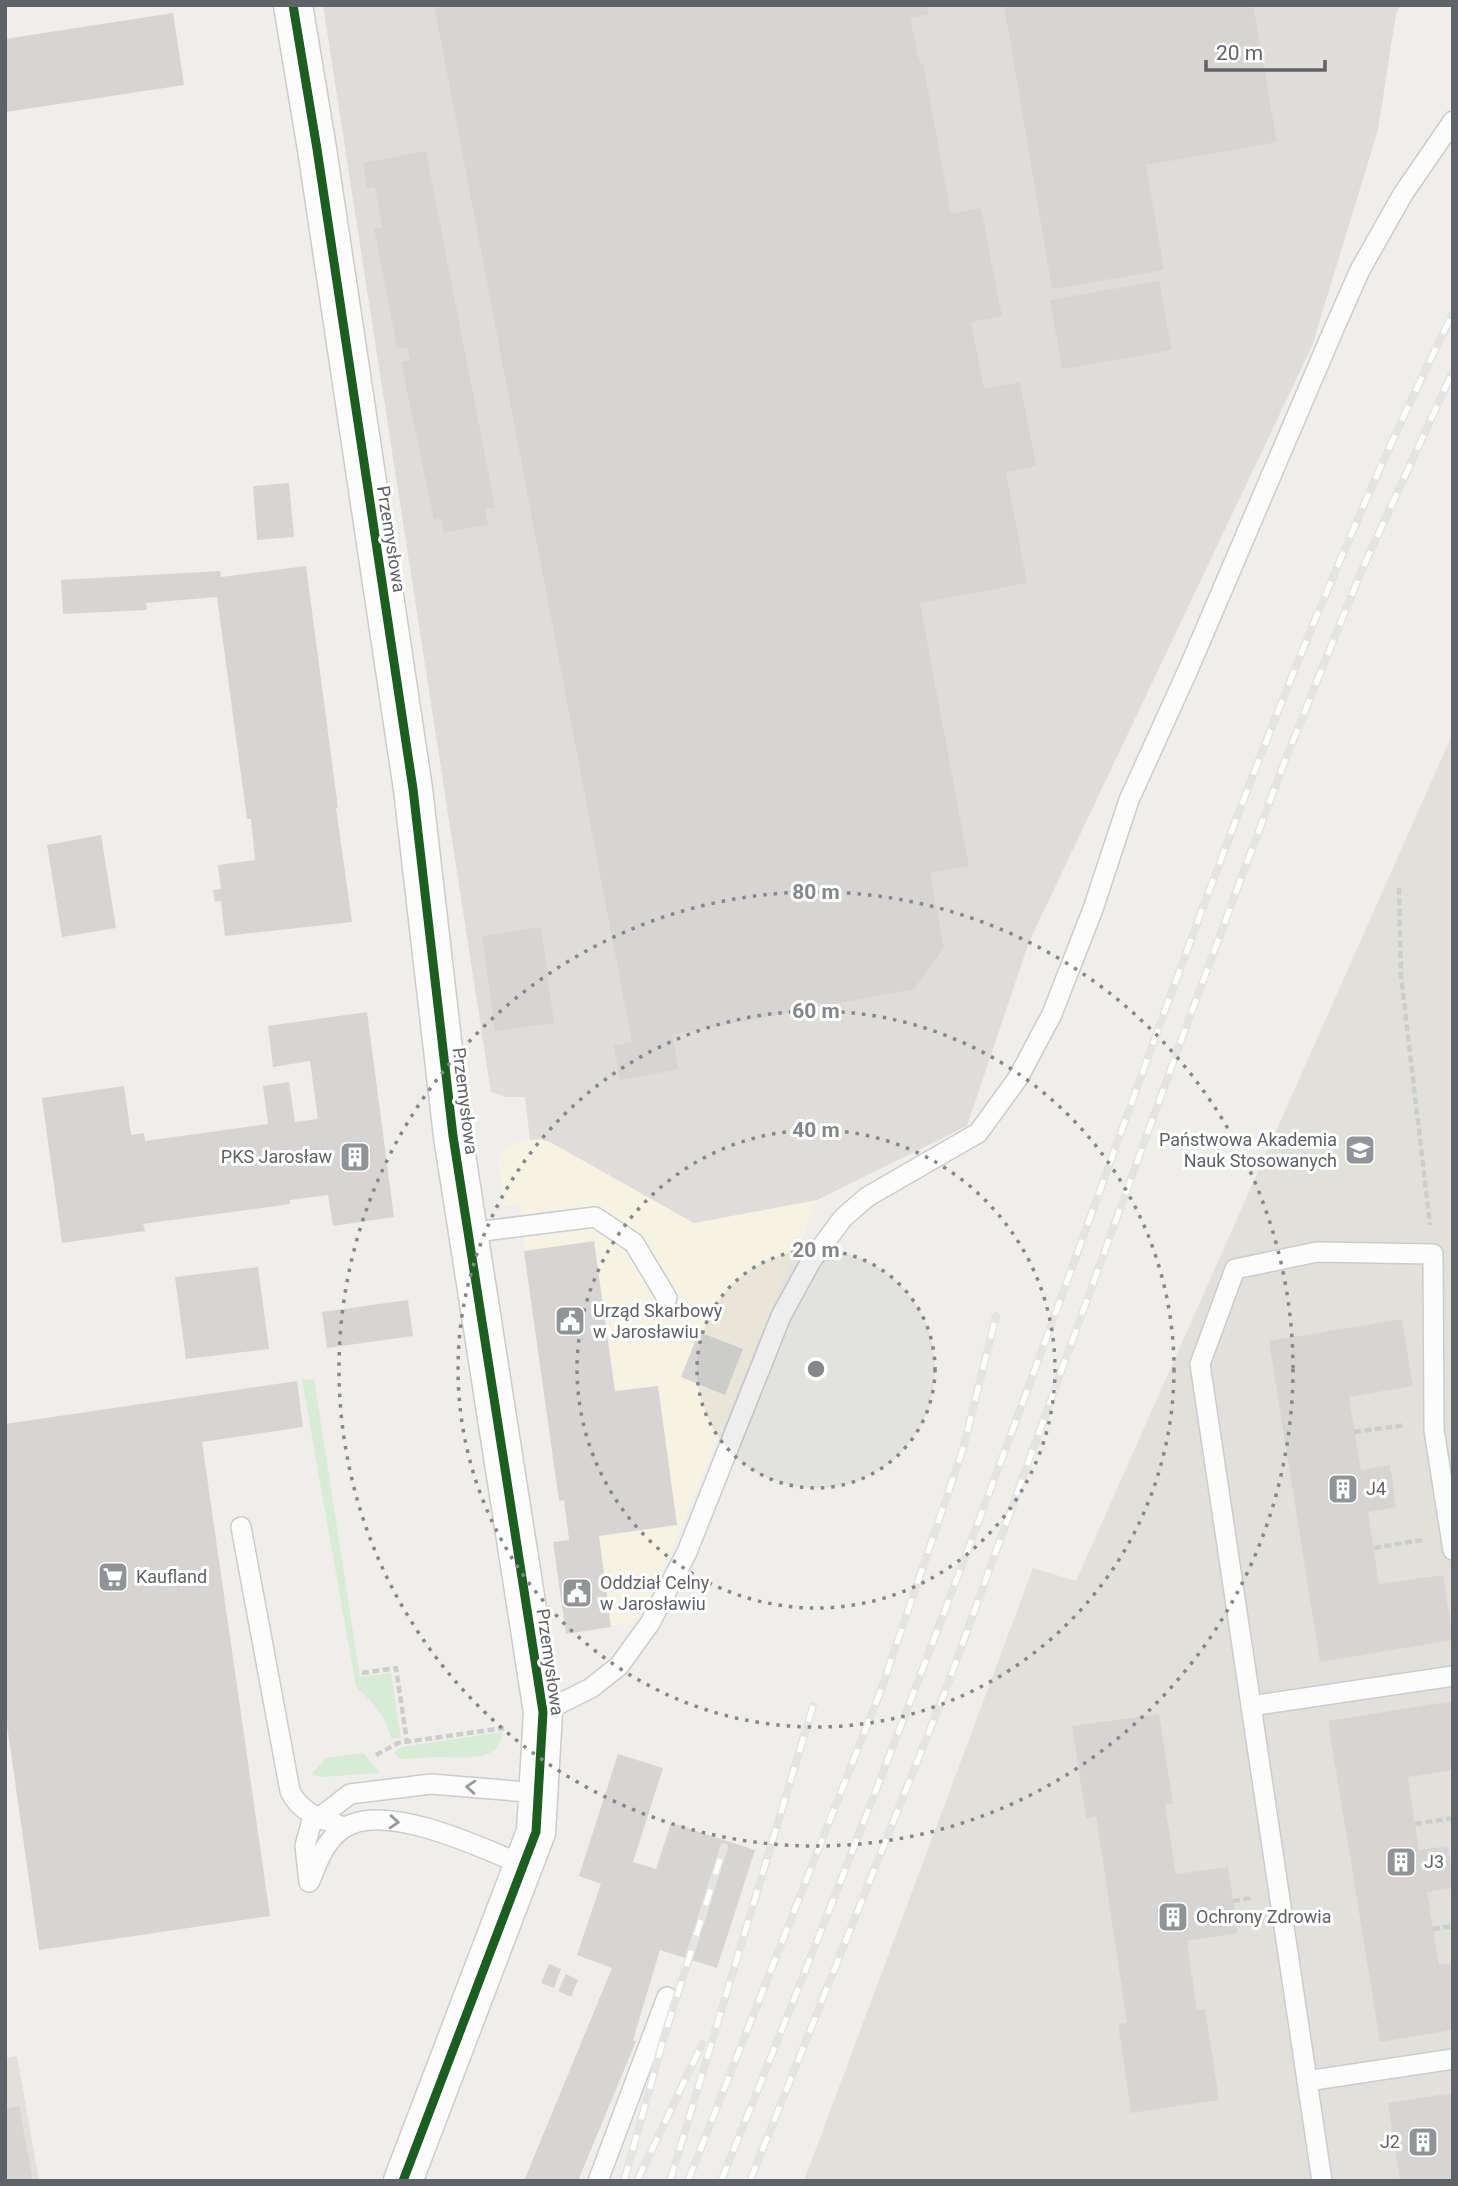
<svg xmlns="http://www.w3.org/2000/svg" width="1458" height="2186" font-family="Roboto,sans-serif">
	<rect width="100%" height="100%" fill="#efeeea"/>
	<!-- commercial -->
	<polygon fill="#f7f3e4" points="539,1139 550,1142 694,1223 817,1200 642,1621 566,1634 553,1542 569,1539 564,1501 559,1501 519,1205 504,1206 498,1156 506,1147 517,1142"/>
	<!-- industrial -->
	<polygon fill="#dfddda" points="323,5 1400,5 1396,14 1378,130 1312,346 1029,942 967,1126 817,1200 694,1223 550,1142 539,1139 530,1140 525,1097 506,1097 491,1092"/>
	<!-- education -->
	<g fill="#e2e0da">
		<polygon points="1453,733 1453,2181 804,2181 1033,1568 1076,1581"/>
		<polygon points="17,2056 39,2181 5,2181 5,2058"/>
	</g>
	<!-- green -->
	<g fill="#d8ebd6">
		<path d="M314,1379L360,1677L391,1673L401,1738H391C386,1716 373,1702 356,1687L302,1380Z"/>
		<path d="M502,1732C501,1764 460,1757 439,1757C426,1757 413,1759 400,1759L394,1753L401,1747Z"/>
		<polygon points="363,1753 380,1773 320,1777 312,1774 326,1758"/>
	</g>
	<!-- building -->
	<g fill="#d6d5d3">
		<polygon points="434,5 927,5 929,14 910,18 920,64 923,63 951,214 981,208 1002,316 971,322 984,389 1020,382 1036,466 1006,472 1027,583 920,603 969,866 930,873 944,948 914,989 672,1035 679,1069 620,1080 614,1046 632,1042"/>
		<polygon points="1004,5 1253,5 1277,142 1146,165 1164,270 1052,289"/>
		<polygon points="173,13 184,85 6,112 5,39"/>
		<polygon points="426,151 495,507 485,509 488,524 444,533 441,518 434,520 401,362 410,360 407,347 397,348 374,228 382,228 375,187 367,188 363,163"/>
		<polygon points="1159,281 1172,350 1062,369 1050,300"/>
		<polygon points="289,483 294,537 257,540 253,486"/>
		<polygon points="306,566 338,808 336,808 352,922 225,936 221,901 215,902 213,890 221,889 218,865 255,860 251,819 247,819 217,597 146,603 147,610 63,614 61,580 220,571 221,577"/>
		<polygon points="101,835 116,928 62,937 47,845"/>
		<polygon points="541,927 554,1023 495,1031 482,936"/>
		<polygon points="367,1012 394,1217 333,1226 328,1195 290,1200 290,1204 143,1224 145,1231 62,1243 42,1098 124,1086 131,1135 144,1133 145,1141 268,1124 263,1086 289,1082 295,1122 318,1119 310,1061 273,1067 268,1026"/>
		<polygon points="594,1241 615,1391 658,1386 677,1525 599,1536 611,1627 566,1634 553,1542 569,1540 564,1500 559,1501 524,1251"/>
		<polygon points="258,1267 269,1349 186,1359 175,1277"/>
		<polygon points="408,1300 413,1336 327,1348 322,1312"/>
		<polygon points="1402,1319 1413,1386 1349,1397 1361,1470 1390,1465 1396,1507 1368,1512 1379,1584 1443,1575 1453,1640 1320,1662 1269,1341"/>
		<polygon points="699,1332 743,1349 725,1395 681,1377"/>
		<polygon points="297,1381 303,1427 202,1442 270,1916 39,1950 5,1711 5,1424"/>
		<polygon points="1453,1701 1453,1770 1408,1777 1419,1850 1448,1846 1453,1888 1427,1892 1439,1965 1453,1963 1453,2030 1380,2042 1328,1721"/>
		<polygon points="1159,1714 1173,1804 1165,1805 1176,1874 1228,1867 1238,1933 1187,1941 1197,2011 1205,2009 1219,2100 1131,2113 1118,2024 1127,2023 1096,1816 1086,1818 1072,1726"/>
		<polygon points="618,1754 663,1768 633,1862 656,1869 671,1823 755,1850 717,1968 660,1950 633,2040 636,2041 578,2181 524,2181 612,1968 577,1955 601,1884 579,1876"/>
		<polygon points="549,1964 561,1969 554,1988 541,1983"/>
		<polygon points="566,1974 578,1980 571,1997 558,1991"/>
		<polygon points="1453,2093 1453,2181 1400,2181 1388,2103"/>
		<polygon points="19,2106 33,2181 5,2181 5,2109"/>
	</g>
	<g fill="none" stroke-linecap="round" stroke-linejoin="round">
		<!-- lane casing -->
		<g stroke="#cbcccc" stroke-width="22">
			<g id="lane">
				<polyline points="468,1233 595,1217 634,1243 667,1298"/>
				<path d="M241,1527L290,1791C300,1813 322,1819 344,1827"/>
				<polyline points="1251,1706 1453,1676"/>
				<polyline points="543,1712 591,1688 619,1666 650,1623 687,1552 781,1316 811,1261 843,1218 867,1197 978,1133 1018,1078 1052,1014 1093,909 1129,800 1188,670 1333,331 1360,270 1403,194 1453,121"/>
				<path d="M310,1881C317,1862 326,1839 344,1828C384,1801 483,1848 523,1865"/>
				<polyline points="309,1882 305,1846 311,1824 350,1794 431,1784 539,1793"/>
				<polyline points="1307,2081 1453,2059"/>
				<polyline points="598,2181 667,1997"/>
				<polyline points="1322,2181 1200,1364 1235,1269 1317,1252 1433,1254 1434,1430 1453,1550"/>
			</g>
		</g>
		<!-- street casing -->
		<g stroke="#cbcccc" stroke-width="41">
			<polyline id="street" points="293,5 317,149 413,789 453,1136 543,1712 536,1832 403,2181"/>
		</g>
		<!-- path -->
		<g stroke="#cacfcc" stroke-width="4.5" stroke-dasharray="7 3.5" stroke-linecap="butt">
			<polyline points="1399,888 1401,975 1430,1225"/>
			<polyline points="1354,1432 1406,1425"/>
			<polyline points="1374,1548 1422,1540"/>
			<polyline points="362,1673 396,1668 407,1742"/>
			<polyline points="376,1755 398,1743 504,1728"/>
			<polyline points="1415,1824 1453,1818"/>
			<polyline points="1233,1901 1251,1898"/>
			<polyline points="1433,1929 1453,1926"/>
		</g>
		<!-- lane -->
		<use href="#lane" stroke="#fdfcfc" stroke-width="19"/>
		<!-- street -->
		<use href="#street" stroke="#fdfcfc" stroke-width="38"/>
		<!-- rail casing -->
		<g stroke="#e4e4e4" stroke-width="8">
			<g id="rail">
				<polyline points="624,2181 664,2037 724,1847"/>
				<polyline points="637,2181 702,2044"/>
				<polyline points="670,2181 813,1706"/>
				<polyline points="688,2181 881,1690 963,1449 996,1316"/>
				<path d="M721,2181C841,1885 956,1587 1065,1287C1184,959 1298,627 1453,313"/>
				<polyline points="750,2181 945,1692 1186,1027 1284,763 1361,572 1453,371"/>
			</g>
		</g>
		<!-- rail -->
		<use href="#rail" stroke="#fff" stroke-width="5" stroke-dasharray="16" stroke-linecap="butt"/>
		<!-- cycleway casing -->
		<g stroke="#fff" stroke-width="13">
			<polyline id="cycleway" points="293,5 317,149 413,789 453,1136 543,1712 536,1832 403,2181"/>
		</g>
		<!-- cycleway -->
		<use href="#cycleway" stroke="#1b5e20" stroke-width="9"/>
	</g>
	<!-- one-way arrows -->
	<defs><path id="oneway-chevron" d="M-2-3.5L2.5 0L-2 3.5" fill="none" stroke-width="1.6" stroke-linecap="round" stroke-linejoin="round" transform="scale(1.75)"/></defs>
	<g stroke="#96999c">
		<use href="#oneway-chevron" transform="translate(471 1787) rotate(-176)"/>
		<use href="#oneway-chevron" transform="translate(394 1822) rotate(4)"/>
	</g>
	<!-- distance rings -->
	<circle cx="816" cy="1369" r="119" fill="#84888a" fill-opacity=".12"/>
	<g fill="none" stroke="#84888a" stroke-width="3.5" stroke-dasharray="3.5 7">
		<circle cx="816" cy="1369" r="119"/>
		<circle cx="816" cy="1369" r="239"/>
		<circle cx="816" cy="1369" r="358"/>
		<circle cx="816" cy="1369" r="477"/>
	</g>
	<!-- icons -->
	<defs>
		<g id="university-square" transform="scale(1.575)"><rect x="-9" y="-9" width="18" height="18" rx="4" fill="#919496" stroke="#fff"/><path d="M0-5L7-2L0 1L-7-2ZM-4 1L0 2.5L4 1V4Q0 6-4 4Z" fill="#fff"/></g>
		<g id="building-square" transform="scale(1.575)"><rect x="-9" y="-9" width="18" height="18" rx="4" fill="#919496" stroke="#fff"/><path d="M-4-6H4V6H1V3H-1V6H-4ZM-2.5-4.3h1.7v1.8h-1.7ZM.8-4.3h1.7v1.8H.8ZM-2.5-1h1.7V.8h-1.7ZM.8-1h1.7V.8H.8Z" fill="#fff"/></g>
		<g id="civic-square" transform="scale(1.575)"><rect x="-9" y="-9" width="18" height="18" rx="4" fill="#919496" stroke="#fff"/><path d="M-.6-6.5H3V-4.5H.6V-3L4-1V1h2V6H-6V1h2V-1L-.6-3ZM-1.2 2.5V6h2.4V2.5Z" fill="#fff"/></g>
		<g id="supermarket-square" transform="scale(1.575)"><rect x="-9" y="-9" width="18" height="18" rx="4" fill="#919496" stroke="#fff"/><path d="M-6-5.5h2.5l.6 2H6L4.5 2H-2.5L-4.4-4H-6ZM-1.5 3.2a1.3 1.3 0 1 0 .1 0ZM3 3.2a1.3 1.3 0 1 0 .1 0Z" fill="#fff"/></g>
	</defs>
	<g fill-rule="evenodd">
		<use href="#university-square" x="1360" y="1150"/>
		<use href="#building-square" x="355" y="1157"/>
		<use href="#civic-square" x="570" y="1321"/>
		<use href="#building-square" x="1343" y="1489"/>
		<use href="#supermarket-square" x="113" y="1577"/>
		<use href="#civic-square" x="577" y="1593"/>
		<use href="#building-square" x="1401" y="1862"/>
		<use href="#building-square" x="1173" y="1917"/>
		<use href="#building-square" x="1423" y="2142"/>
	</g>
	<g text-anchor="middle" stroke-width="6" stroke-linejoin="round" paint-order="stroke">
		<!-- street labels -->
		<g font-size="18" fill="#5f6368" stroke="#fff">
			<text transform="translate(391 539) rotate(81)" y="6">Przemysłowa</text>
			<text transform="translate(465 1101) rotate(83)" y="6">Przemysłowa</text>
			<text transform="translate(550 1662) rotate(82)" y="6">Przemysłowa</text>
		</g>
		<!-- poi labels -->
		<g font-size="18" fill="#5f6368" stroke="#fff" text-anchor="start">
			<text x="1337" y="1146" text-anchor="end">Państwowa Akademia<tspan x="1337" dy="21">Nauk Stosowanych</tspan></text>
			<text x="332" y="1163" text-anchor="end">PKS Jarosław</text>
			<text x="593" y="1317">Urząd Skarbowy<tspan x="593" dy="21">w Jarosławiu</tspan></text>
			<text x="1366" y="1495">J4</text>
			<text x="136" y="1583">Kaufland</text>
			<text x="600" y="1589">Oddział Celny<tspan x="600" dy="21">w Jarosławiu</tspan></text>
			<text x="1424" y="1868">J3</text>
			<text x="1196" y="1923">Ochrony Zdrowia</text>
			<text x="1400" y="2148" text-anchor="end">J2</text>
		</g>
	</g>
	<circle cx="816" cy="1369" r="10" fill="#84888a" stroke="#fff" stroke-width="3.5"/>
	<g font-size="21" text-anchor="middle" font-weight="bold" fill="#84888a" stroke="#fff" stroke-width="6" stroke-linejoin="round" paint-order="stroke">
		<text x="816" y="899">80 m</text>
		<text x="816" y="1018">60 m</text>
		<text x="816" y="1137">40 m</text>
		<text x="816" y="1257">20 m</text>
	</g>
	<!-- border -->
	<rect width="1458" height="2186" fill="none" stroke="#5f6368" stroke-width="14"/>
	<!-- scale -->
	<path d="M1206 60v10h119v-10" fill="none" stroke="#5f6368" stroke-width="3.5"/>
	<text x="1216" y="60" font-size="21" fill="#5f6368" stroke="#ffffff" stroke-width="5" paint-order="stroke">20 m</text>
</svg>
